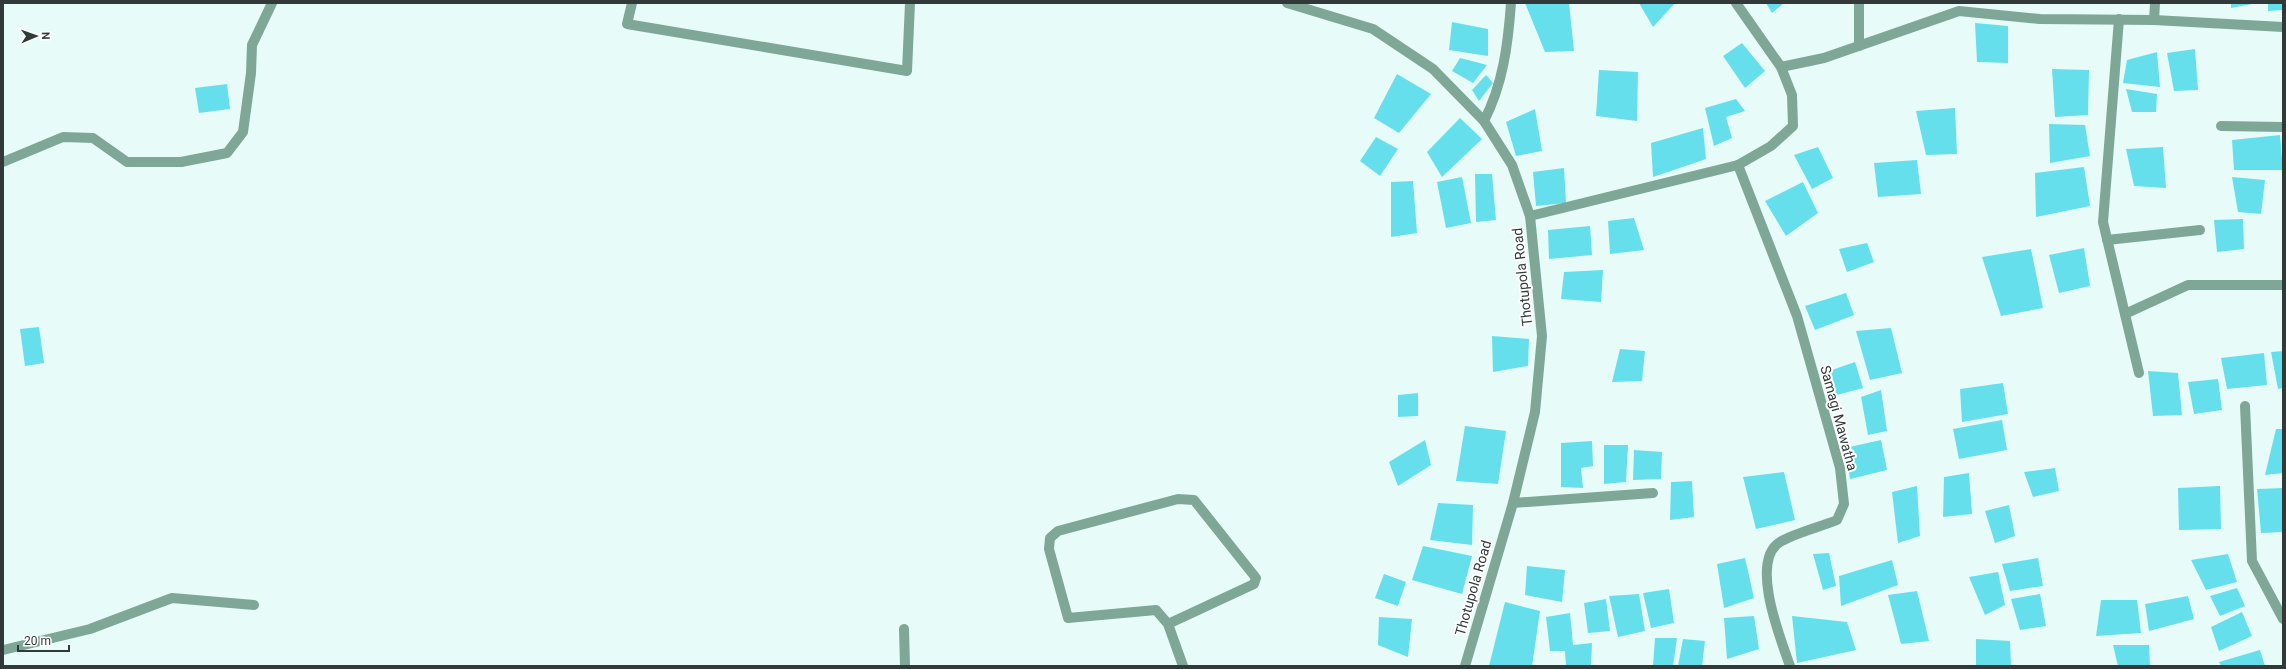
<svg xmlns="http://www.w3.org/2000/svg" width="2286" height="669" font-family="Roboto,sans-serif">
	<rect width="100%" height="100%" fill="#e7fcf9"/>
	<!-- building -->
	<g fill="#66dfed">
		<polygon points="1525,3 1569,3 1574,51 1545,52"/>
		<polygon points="1639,3 1675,3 1653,27"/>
		<polygon points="1766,3 1784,3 1772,13"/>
		<polygon points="2231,3 2252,3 2252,4 2231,8"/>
		<polygon points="2268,3 2283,3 2283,10 2268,11"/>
		<polygon points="1452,22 1488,29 1488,56 1449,50"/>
		<polygon points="1975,23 2008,26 2008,63 1977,62"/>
		<polygon points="1742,43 1765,71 1745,88 1723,56"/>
		<polygon points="2195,49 2198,90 2174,91 2167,53"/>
		<polygon points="2157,52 2160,87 2123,83 2127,60"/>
		<polygon points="1460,58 1487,65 1473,83 1452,71"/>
		<polygon points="2052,69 2089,70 2088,115 2055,117"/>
		<polygon points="1599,70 1638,72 1637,121 1596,116"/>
		<polygon points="1397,74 1431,94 1399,133 1374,118"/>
		<polygon points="1486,75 1493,83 1479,101 1472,90"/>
		<polygon points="227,84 230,109 199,113 195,88"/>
		<polygon points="2126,89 2157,94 2156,112 2132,112"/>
		<polygon points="1736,99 1745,111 1726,117 1732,138 1714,146 1705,108"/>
		<polygon points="1955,108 1957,154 1926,155 1916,111"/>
		<polygon points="1535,109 1542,151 1516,156 1506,122"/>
		<polygon points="1460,118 1482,139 1442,177 1427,152"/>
		<polygon points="2049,124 2085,125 2090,156 2050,163"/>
		<polygon points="1703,128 1706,159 1653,177 1651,143"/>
		<polygon points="2280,135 2283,170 2234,170 2232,140"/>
		<polygon points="1376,137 1398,149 1380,176 1360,161"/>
		<polygon points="1818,147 1833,178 1812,189 1794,155"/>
		<polygon points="2163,147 2166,188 2134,186 2126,149"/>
		<polygon points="1917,160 1921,194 1878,197 1874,163"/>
		<polygon points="2084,167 2090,206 2036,217 2035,173"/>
		<polygon points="1564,168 1566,203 1536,206 1533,172"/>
		<polygon points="1475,174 1492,174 1496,220 1476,222"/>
		<polygon points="1462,177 1471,223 1446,228 1437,182"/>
		<polygon points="2232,177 2265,180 2261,214 2238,212"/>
		<polygon points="1413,181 1417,233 1391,237 1391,182"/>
		<polygon points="1803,182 1818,213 1786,236 1765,201"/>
		<polygon points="1634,218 1644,250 1610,254 1608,221"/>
		<polygon points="2243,219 2244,249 2217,252 2214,220"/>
		<polygon points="1590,226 1592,255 1549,259 1548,230"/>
		<polygon points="1867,243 1874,262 1847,272 1839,249"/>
		<polygon points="2084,248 2090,286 2059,293 2049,255"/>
		<polygon points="2031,249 2043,308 2001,316 1982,257"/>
		<polygon points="1603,270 1601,302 1561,299 1564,272"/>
		<polygon points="1846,293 1854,315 1815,330 1805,306"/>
		<polygon points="39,327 44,363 25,366 20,329"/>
		<polygon points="1891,328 1902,373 1870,380 1856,331"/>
		<polygon points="1492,336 1529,339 1528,366 1493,372"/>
		<polygon points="1620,349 1645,351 1642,381 1612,382"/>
		<polygon points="2283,351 2283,388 2278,389 2271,352"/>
		<polygon points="2264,353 2267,385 2227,389 2221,358"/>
		<polygon points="1855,362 1863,388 1833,396 1826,372"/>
		<polygon points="2148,371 2178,373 2182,415 2153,416"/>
		<polygon points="2218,379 2222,410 2194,414 2188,382"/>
		<polygon points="2003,383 2008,414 1962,422 1960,389"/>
		<polygon points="1881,390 1887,431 1868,435 1861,397"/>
		<polygon points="1418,393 1418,416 1398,417 1398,395"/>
		<polygon points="2002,420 2007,450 1959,459 1953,429"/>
		<polygon points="1465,426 1506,431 1498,484 1456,481"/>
		<polygon points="2276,429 2283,429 2283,473 2265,475"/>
		<polygon points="1425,440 1431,465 1398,486 1389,462"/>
		<polygon points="1881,440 1887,470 1850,479 1845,448"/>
		<polygon points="1592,441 1593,466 1581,468 1583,488 1561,487 1561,443"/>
		<polygon points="1604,445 1628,445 1626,482 1604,484"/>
		<polygon points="1634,450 1662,452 1661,479 1633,480"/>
		<polygon points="2055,468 2059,491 2033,497 2024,472"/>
		<polygon points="1784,472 1795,520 1756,529 1743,477"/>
		<polygon points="1969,473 1972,514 1943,517 1944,477"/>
		<polygon points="1692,481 1694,517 1670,520 1671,482"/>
		<polygon points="1917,486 1920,536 1898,543 1892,492"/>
		<polygon points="2220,486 2221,529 2179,530 2178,488"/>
		<polygon points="2283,488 2283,532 2261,533 2257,489"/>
		<polygon points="1438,503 1473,505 1472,545 1430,540"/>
		<polygon points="2009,505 2015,536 1995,543 1985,511"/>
		<polygon points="1423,546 1472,556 1462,594 1412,580"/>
		<polygon points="1829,553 1836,586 1823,590 1813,554"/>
		<polygon points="2228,554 2237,582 2206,590 2191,560"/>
		<polygon points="1745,558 1754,598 1724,608 1717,564"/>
		<polygon points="2038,558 2043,586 2010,591 2002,564"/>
		<polygon points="1892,560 1898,585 1841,606 1839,576"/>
		<polygon points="1527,566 1565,570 1562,602 1525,595"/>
		<polygon points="1998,572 2005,605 1985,615 1969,577"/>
		<polygon points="1384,574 1406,582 1398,606 1375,598"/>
		<polygon points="2237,588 2245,606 2220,616 2210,596"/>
		<polygon points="1669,589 1674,623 1651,628 1643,593"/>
		<polygon points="1917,591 1929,641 1901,644 1888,595"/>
		<polygon points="1639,594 1645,631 1618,637 1609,596"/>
		<polygon points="2040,594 2046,626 2020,630 2011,599"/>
		<polygon points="2188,596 2194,619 2149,631 2145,604"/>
		<polygon points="1606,599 1610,631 1588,633 1584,603"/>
		<polygon points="2101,600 2137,600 2141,633 2096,636"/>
		<polygon points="1505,602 1540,611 1532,666 1489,666"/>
		<polygon points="2242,612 2252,636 2219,651 2211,627"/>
		<polygon points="1570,613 1573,645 1592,643 1591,666 1566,666 1565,651 1550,651 1546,617"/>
		<polygon points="1754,616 1759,649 1727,659 1724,618"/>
		<polygon points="1792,616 1847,622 1856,650 1797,663"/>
		<polygon points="1379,617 1412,619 1408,657 1378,645"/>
		<polygon points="1655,638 1677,638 1673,666 1653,666"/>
		<polygon points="1683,639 1705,641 1702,666 1678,666"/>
		<polygon points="1976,639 2010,641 2011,666 1976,666"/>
		<polygon points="2113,645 2149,645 2150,666 2118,666"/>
		<polygon points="2260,650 2265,666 2221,666 2219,662"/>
	</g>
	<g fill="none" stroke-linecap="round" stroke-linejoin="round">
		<!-- minor -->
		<g stroke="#7fa797" stroke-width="10">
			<polyline points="632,3 627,24 907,71 910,3"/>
			<polyline points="1287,3 1373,29 1433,69 1484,121 1512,165 1530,216 1542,336 1535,412 1513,503 1465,666"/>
			<polyline points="2119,19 2103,222 2139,373"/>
			<polyline points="2154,20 2155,3"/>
			<polyline points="1859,46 1859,3"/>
			<polyline points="1781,67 1824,58 1959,11 2040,19 2154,20 2283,27"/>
			<path d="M1484,121C1503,84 1508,45 1511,3"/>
			<polyline points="2221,126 2283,127"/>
			<polyline points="3,162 63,137 93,138 127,162 181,162 227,153 243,132 251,73 252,45 272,3"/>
			<path d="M1738,165L1797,316L1840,468L1844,504L1837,520C1820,527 1795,533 1780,542C1749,561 1781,640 1790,666"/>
			<polyline points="1530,216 1738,165 1771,146 1793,126 1792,95 1781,67 1736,3"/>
			<polyline points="2107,240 2200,230"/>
			<polyline points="2125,314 2188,285 2283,285"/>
			<polyline points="2245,406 2252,561 2283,619"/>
			<polyline points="1513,503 1653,493"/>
			<polyline points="1168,624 1254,584 1256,578 1194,500 1178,499 1058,531 1050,538 1049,549 1068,618 1156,610 1168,624 1183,666"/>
			<polyline points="904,629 905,666"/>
			<polyline points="3,650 90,629 172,598 254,605"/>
		</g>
	</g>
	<g text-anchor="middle" stroke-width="4" stroke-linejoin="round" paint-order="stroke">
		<!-- street labels -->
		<g font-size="14" fill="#323a39" stroke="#fff">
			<text transform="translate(1522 277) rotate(-96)" y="5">Thotupola Road</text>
			<text transform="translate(1839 418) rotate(75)" y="5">Samagi Mawatha</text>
			<text transform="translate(1473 588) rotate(-74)" y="5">Thotupola Road</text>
		</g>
	</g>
	<!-- border -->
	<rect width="2286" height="669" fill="none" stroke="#323a39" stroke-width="8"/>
	<!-- north arrow -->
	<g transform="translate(36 36) rotate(88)" stroke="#ffffff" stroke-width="3" paint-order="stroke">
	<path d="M0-3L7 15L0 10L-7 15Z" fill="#323a39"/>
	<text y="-6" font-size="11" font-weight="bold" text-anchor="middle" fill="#323a39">N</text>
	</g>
	<!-- scale -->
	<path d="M18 645v6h51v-6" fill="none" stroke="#323a39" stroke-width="2"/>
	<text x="24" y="645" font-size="12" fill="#323a39" stroke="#ffffff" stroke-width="3" paint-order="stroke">20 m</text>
</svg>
